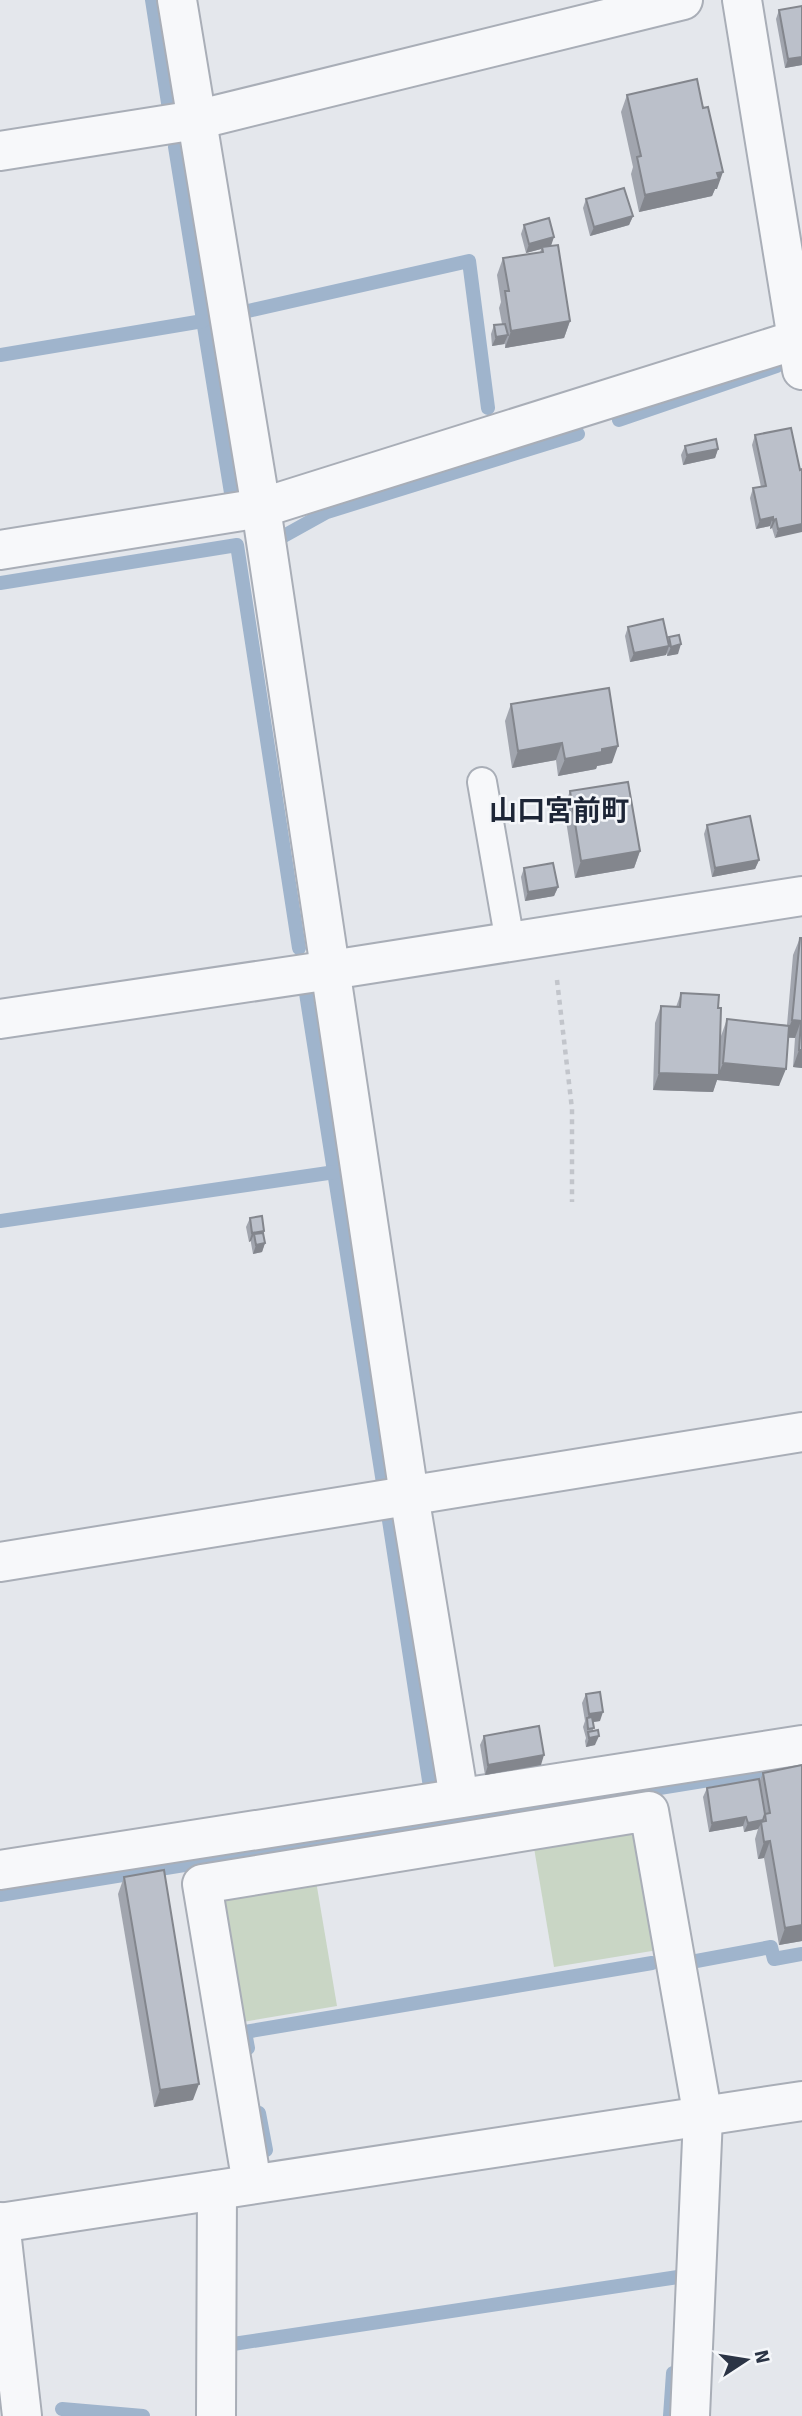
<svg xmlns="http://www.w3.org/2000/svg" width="802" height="2416" font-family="Signika,'Noto Sans JP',sans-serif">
	<rect width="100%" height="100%" fill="#e4e7ec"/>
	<!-- green -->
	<g fill="#c9d6c5">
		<polygon points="625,1827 640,1846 658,1950 554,1967 533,1842"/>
		<polygon points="315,1875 337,2006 237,2023 217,1902 225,1890"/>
	</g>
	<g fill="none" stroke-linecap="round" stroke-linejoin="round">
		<!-- stream -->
		<g stroke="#9fb4cc" stroke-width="14">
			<polyline points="152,0 168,103"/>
			<polyline points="175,147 231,493"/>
			<polyline points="248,311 469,261 488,408"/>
			<polyline points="0,355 203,321"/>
			<polyline points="619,420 777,366"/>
			<polyline points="282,537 327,512 578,434"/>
			<polyline points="0,583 237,545 299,948"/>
			<polyline points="305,987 383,1483"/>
			<polyline points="0,1221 335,1172"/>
			<polyline points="388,1514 430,1787"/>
			<polyline points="0,1895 802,1765"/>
			<polyline points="691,1962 771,1947 774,1959 802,1954"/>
			<polyline points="248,2048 245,2032 652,1963"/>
			<polyline points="259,2113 266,2150"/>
			<polyline points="233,2344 678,2277"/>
			<polyline points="62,2409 143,2416"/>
			<polyline points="670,2416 673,2373"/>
		</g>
		<!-- lane casing -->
		<g stroke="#a9aeb7" stroke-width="32">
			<polyline id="lane" points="482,782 510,942"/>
		</g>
		<!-- street casing -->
		<g stroke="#a9aeb7" stroke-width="42">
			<g id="street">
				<polyline points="177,0 261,508 409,1495 459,1798"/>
				<polyline points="742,0 802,370"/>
				<polyline points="0,151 196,120 683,0"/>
				<polyline points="0,550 261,508 802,338"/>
				<polyline points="0,1019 331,970 802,896"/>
				<polyline points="0,1562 802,1432"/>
				<polyline points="0,1870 802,1745"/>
				<polyline points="252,2184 202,1884 649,1811 703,2117 690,2416"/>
				<polyline points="0,2222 22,2416"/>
				<polyline points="0,2223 802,2101"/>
				<polyline points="216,2416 217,2190"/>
			</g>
		</g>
		<!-- path -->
		<polyline stroke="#c2c5cb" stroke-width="4.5" stroke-dasharray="5 5" stroke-linecap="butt" points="557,980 572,1109 572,1202"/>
		<!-- lane -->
		<use href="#lane" stroke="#f7f8fa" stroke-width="28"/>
		<!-- street -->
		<use href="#street" stroke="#f7f8fa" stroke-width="38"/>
	</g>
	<!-- wall -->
	<g fill="#a1a5ae">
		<polygon points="801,0 802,65 785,68 776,19 779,10 801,6"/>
		<polygon points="627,95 717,189 715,189 712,196 639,212 631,174 633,167 621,112"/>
		<polygon points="586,199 633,216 629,225 590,236 583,208"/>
		<polygon points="524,225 551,245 570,321 564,338 505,348 505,344 492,346 491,334 494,325 502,324 499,308 501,302 497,275 503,258 540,253 541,249 526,253 521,234"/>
		<polygon points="755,435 800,470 775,538 772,528 770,529 770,526 756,529 750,498 753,488 761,487 752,445"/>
		<polygon points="685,446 718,449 715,458 683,465 681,455"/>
		<polygon points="628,627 668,640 669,637 678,654 667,656 667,652 666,655 630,662 625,636"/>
		<polygon points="511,704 612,763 597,766 596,769 558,776 556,760 512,768 505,721"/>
		<polygon points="570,791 640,851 634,868 575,878 564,808"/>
		<polygon points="707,825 759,860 755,869 712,877 704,834"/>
		<polygon points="524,868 558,887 554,896 525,901 521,877"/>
		<polygon points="800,938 802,938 802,1068 793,1067 795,1038 788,1038 779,1086 717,1080 713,1092 653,1090 655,1023 661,1006 676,1007 681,993 718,1008 719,1052 721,1036 727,1019 787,1025 793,955"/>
		<polygon points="250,1218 264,1231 263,1233 265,1243 262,1252 253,1254 251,1243 251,1241 249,1242 246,1227"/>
		<polygon points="586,1694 600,1721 593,1722 593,1731 595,1745 586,1747 585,1741 586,1738 583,1727 585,1721 582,1703"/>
		<polygon points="484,1736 541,1765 485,1775 480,1745"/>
		<polygon points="802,1765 802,1941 779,1945 764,1858 758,1859 755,1839 758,1829 744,1832 743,1826 709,1832 703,1797 707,1788 759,1782 763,1773"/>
		<polygon points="124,1877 193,2100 154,2107 118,1894"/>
	</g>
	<!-- shaded-wall -->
	<g fill="#83868d">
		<polygon points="802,57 802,65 785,68 788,59"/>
		<polygon points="723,172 717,189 715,189 712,196 639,212 645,195"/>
		<polygon points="633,216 629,225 590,236 594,227"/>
		<polygon points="554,237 551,246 542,247 541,249 526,253 529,244"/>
		<polygon points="570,321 564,338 505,348 511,331"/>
		<polygon points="508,335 504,344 492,346 496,337"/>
		<polygon points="718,449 715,458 683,465 687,455"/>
		<polygon points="773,517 770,526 756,529 760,520"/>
		<polygon points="776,519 772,528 770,529 773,520"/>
		<polygon points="802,524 802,532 775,538 778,529"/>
		<polygon points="681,644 678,654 667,656 671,647"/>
		<polygon points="669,646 666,655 630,662 634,653"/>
		<polygon points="562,743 556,760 512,768 518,751"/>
		<polygon points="618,746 612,763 597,766 596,769 558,776 565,759 602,749"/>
		<polygon points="640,851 634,868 575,878 581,861"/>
		<polygon points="759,860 755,869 712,877 715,868"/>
		<polygon points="558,887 554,896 525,901 528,892"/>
		<polygon points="792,1020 801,1021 795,1038 785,1037"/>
		<polygon points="799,1050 802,1050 802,1068 793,1067"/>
		<polygon points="723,1063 786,1069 779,1086 717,1080 713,1092 653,1090 659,1073 718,1075"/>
		<polygon points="264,1231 261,1240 254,1234 251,1241 249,1242 252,1233"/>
		<polygon points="265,1243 262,1252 253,1254 256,1245"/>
		<polygon points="603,1712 600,1721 587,1723 587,1720 589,1714"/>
		<polygon points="599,1736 595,1745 586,1747 589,1738"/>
		<polygon points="544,1755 541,1765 485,1775 488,1765"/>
		<polygon points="746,1817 743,1826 709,1832 712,1823"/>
		<polygon points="763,1820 758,1829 744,1832 748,1823"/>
		<polygon points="770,1841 764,1858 758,1859 764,1842"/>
		<polygon points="802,1925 802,1941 779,1945 785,1928"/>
		<polygon points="199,2084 193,2100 154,2107 160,2090"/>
	</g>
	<!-- building -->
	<g fill="#bbc0ca" stroke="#83868d" stroke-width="2">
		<polygon points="802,6 802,57 788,59 779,10"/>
		<polygon points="697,79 703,108 708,107 723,172 717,173 719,179 645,195 637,157 641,156 627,95"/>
		<polygon points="624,188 633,216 594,227 586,199"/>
		<polygon points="549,218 554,237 529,244 524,225"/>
		<polygon points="558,245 570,321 511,331 505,291 509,291 503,258 543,252 542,247"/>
		<polygon points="505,324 508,335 496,337 494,325"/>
		<polygon points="791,428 800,470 802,469 802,524 778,529 776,519 773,520 773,517 760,520 753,488 766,486 755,435"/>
		<polygon points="716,439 718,449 687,455 685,446"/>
		<polygon points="663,619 669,646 634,653 628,627"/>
		<polygon points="679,635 681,644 671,647 669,637"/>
		<polygon points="609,688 618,746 602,749 602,752 565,759 562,743 518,751 511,704"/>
		<polygon points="628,782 640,851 581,861 570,791"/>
		<polygon points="750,816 759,860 715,868 707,825"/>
		<polygon points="553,863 558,887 528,892 524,868"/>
		<polygon points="800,938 802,938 802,1050 799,1050 801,1021 792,1020"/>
		<polygon points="681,993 719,995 718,1008 721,1008 719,1075 659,1073 661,1006 680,1007"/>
		<polygon points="727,1019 789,1026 786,1069 723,1063"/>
		<polygon points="262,1216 264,1231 252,1233 250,1218"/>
		<polygon points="263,1233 265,1243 256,1245 254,1234"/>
		<polygon points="600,1692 603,1712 589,1714 586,1694"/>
		<polygon points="592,1717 594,1728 588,1729 587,1718"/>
		<polygon points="539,1726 544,1755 488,1765 484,1736"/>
		<polygon points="598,1730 599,1736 589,1738 588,1732"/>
		<polygon points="802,1765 802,1925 785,1928 770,1841 764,1842 761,1822 766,1821 765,1814 770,1813 763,1773"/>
		<polygon points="759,1779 765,1814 763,1820 748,1823 746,1817 712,1823 707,1788"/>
		<polygon points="164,1870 199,2084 160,2090 124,1877"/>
	</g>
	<g text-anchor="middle" stroke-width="5" stroke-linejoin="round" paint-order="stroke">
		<!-- quarter labels -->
		<g font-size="28" font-weight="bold" fill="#1d2536" stroke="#f4f6f9">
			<text x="559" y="820">山口宮前町</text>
		</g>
	</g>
	<!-- north arrow -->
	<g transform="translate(746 2360) rotate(78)" stroke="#f4f6f9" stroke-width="5" paint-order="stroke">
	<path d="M0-5L12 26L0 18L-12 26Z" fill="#2b3445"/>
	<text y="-10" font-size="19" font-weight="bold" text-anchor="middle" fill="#2b3445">N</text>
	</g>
</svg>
